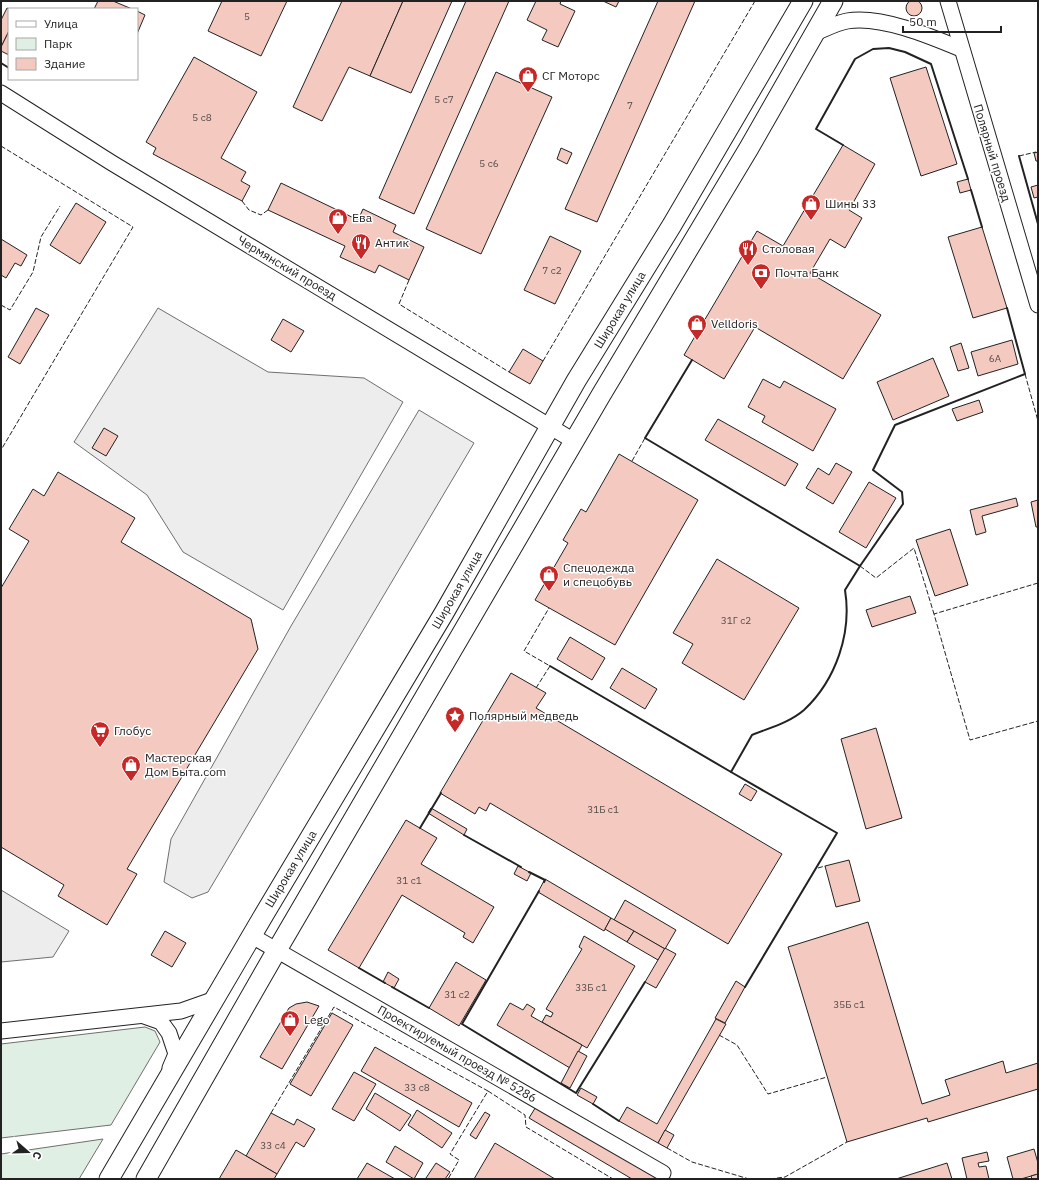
<svg xmlns="http://www.w3.org/2000/svg" width="1039" height="1180" font-family="'IBM Plex Sans',sans-serif">
	<rect width="100%" height="100%" fill="#fff"/>
	<!-- green -->
	<g fill="#e0efe3" stroke="#6f6f6f">
		<polygon points="145,1027 155,1031 160,1042 111,1125 1,1138 1,1044"/>
		<polygon points="103,1139 79,1179 1,1179 1,1154"/>
	</g>
	<!-- parking -->
	<g fill="#ededed" stroke="#6f6f6f">
		<polygon points="158,308 268,372 364,378 403,402 283,610 183,552 147,495 74,442"/>
		<polygon points="419,410 474,443 208,892 192,898 164,882 171,839 291,626"/>
		<polygon points="1,890 69,931 53,957 1,962"/>
	</g>
	<!-- building -->
	<g fill="#f3c9c0" stroke="#222">
		<circle cx="914" cy="8" r="8"/>
		<polygon points="98,1 113,1 132,9 94,9"/>
		<polygon points="222,1 287,1 261,56 208,31"/>
		<polygon points="342,1 403,1 370,76 349,67 322,121 293,107"/>
		<polygon points="403,1 452,1 411,93 370,76"/>
		<polygon points="466,1 509,1 414,214 379,198"/>
		<polygon points="536,1 561,1 560,4 575,11 558,47 542,40 547,30 527,20"/>
		<polygon points="603,1 619,1 616,7"/>
		<polygon points="658,1 695,1 597,222 565,209"/>
		<polygon points="7,8 9,9 9,31 1,47 1,20"/>
		<polygon points="137,11 145,15 137,34"/>
		<polygon points="9,31 9,55 1,51 1,47"/>
		<polygon points="194,57 257,92 221,158 246,172 241,181 250,186 242,201 153,154 156,148 146,142"/>
		<polygon points="926,67 957,164 921,176 890,78"/>
		<polygon points="496,72 552,97 481,254 426,229"/>
		<polygon points="843,145 875,164 849,210 862,218 845,248 830,239 810,273 881,315 843,379 755,327 724,379 684,355 757,231 783,246"/>
		<polygon points="561,148 572,153 567,164 557,159"/>
		<polygon points="1038,152 1038,161 1036,161 1034,153"/>
		<polygon points="968,179 971,190 960,193 957,182"/>
		<polygon points="281,183 358,220 363,209 396,225 393,232 424,247 409,280 379,265 375,273 340,257 345,246 268,210"/>
		<polygon points="1038,185 1038,197 1034,198 1031,187"/>
		<polygon points="76,203 106,222 80,264 50,245"/>
		<polygon points="982,227 1007,308 973,318 948,237"/>
		<polygon points="550,236 581,251 555,304 524,290"/>
		<polygon points="1,239 27,255 21,266 15,263 6,278 1,275"/>
		<polygon points="36,308 49,315 20,364 8,357"/>
		<polygon points="283,319 304,331 291,352 271,340"/>
		<polygon points="1012,340 1018,364 978,376 971,352"/>
		<polygon points="961,343 969,368 958,371 950,347"/>
		<polygon points="523,349 543,361 530,384 509,372"/>
		<polygon points="933,358 949,396 893,420 877,382"/>
		<polygon points="763,379 780,388 784,381 836,409 813,451 762,422 765,416 748,407"/>
		<polygon points="979,400 983,412 957,421 952,409"/>
		<polygon points="718,419 798,464 785,486 705,440"/>
		<polygon points="104,428 118,436 106,456 92,448"/>
		<polygon points="619,454 698,500 615,645 535,600 568,543 563,540 581,509 586,512"/>
		<polygon points="836,463 852,472 833,504 806,488 818,468 829,475"/>
		<polygon points="58,472 135,518 121,542 251,619 258,649 127,869 137,874 107,925 58,896 64,885 1,847 1,588 29,541 9,529 33,489 44,496"/>
		<polygon points="869,482 896,498 866,548 839,532"/>
		<polygon points="1016,498 1018,506 982,516 986,532 976,535 970,510"/>
		<polygon points="1038,500 1038,527 1036,527 1031,502"/>
		<polygon points="950,529 968,585 935,596 916,540"/>
		<polygon points="717,559 799,608 744,700 682,663 693,644 673,633"/>
		<polygon points="910,596 916,613 872,627 866,610"/>
		<polygon points="570,637 605,658 592,680 557,659"/>
		<polygon points="622,668 657,689 645,709 610,688"/>
		<polygon points="511,673 546,693 536,708 782,854 728,944 490,803 486,811 479,807 475,814 440,793"/>
		<polygon points="876,728 902,818 866,829 841,739"/>
		<polygon points="745,784 757,791 751,801 739,794"/>
		<polygon points="431,808 467,829 464,835 428,813"/>
		<polygon points="406,820 437,838 421,864 494,907 473,943 463,937 465,933 402,895 359,968 328,950"/>
		<polygon points="849,860 860,901 836,907 825,866"/>
		<polygon points="518,866 531,873 527,881 514,874"/>
		<polygon points="545,879 611,918 604,931 538,892"/>
		<polygon points="625,900 676,930 665,949 614,920"/>
		<polygon points="611,918 634,931 627,942 605,929"/>
		<polygon points="868,922 922,1104 950,1095 945,1080 1003,1061 1006,1073 1038,1063 1038,1089 928,1122 927,1118 847,1142 788,947"/>
		<polygon points="165,931 186,943 172,967 151,955"/>
		<polygon points="634,931 665,949 658,960 627,942"/>
		<polygon points="584,936 635,966 587,1048 542,1022 546,1015 551,1017 553,1013 546,1009 582,949 579,947"/>
		<polygon points="665,948 676,954 656,988 645,982"/>
		<polygon points="456,962 486,980 459,1026 429,1008"/>
		<polygon points="388,972 399,979 394,988 383,982"/>
		<polygon points="736,981 745,987 725,1023 715,1018"/>
		<polygon points="307,1002 319,1006 282,1069 260,1057 289,1008 296,1004"/>
		<polygon points="510,1003 523,1010 527,1004 535,1009 531,1016 582,1045 570,1068 497,1025"/>
		<polygon points="332,1013 353,1025 311,1096 290,1084"/>
		<polygon points="716,1019 726,1024 658,1143 619,1121 627,1107 657,1124"/>
		<polygon points="375,1047 472,1103 459,1127 361,1071"/>
		<polygon points="578,1051 587,1056 570,1088 561,1083"/>
		<polygon points="354,1072 376,1084 354,1121 332,1109"/>
		<polygon points="581,1088 597,1097 593,1104 577,1095"/>
		<polygon points="375,1093 411,1115 400,1131 366,1109"/>
		<polygon points="537,1105 662,1179 632,1179 529,1118"/>
		<polygon points="417,1110 452,1133 442,1148 408,1125"/>
		<polygon points="485,1112 490,1115 476,1139 470,1135"/>
		<polygon points="271,1113 294,1125 297,1119 315,1129 304,1147 296,1142 277,1174 246,1156"/>
		<polygon points="665,1130 674,1135 667,1148 658,1143"/>
		<polygon points="495,1143 555,1179 474,1179"/>
		<polygon points="395,1146 423,1163 414,1179 386,1162"/>
		<polygon points="1034,1149 1038,1163 1038,1174 1021,1179 1013,1179 1007,1157"/>
		<polygon points="236,1150 277,1174 274,1179 219,1179"/>
		<polygon points="987,1152 989,1161 978,1163 979,1167 986,1166 989,1179 967,1179 962,1158"/>
		<polygon points="367,1163 395,1179 357,1179"/>
		<polygon points="436,1163 450,1172 445,1179 428,1179 426,1178"/>
		<polygon points="947,1163 952,1179 896,1179"/>
		<polygon points="1038,1174 1038,1179 1032,1179 1031,1176"/>
	</g>
	<g fill="none" stroke-linecap="round" stroke-linejoin="round">
		<!-- minor casing -->
		<g stroke="#222" stroke-width="17">
			<g id="minor">
				<polyline points="948,1 1038,305"/>
				<path d="M815,33C825,29 836,23 847,21C880,15 930,36 961,49"/>
				<polyline points="1,93 112,163 574,441"/>
				<polyline points="252,936 663,1173"/>
				<polyline points="144,1016 161,1022 169,1033 176,1054 170,1068"/>
				<polyline points="1,1031 181,1011 215,999"/>
			</g>
		</g>
		<!-- major casing -->
		<g stroke="#222" stroke-width="21">
			<g id="major">
				<polyline points="109,1179 265,913 444,613 576,381 672,225 803,1"/>
				<polyline points="146,1179 277,950 601,395 749,148 833,1"/>
			</g>
		</g>
		<!-- minor -->
		<use href="#minor" stroke="#fff" stroke-width="15"/>
		<!-- major -->
		<use href="#major" stroke="#fff" stroke-width="19"/>
		<!-- fence -->
		<g stroke="#222" stroke-width="1" stroke-dasharray="5 2" stroke-linecap="butt">
			<polyline points="1,146 133,227 1,450"/>
			<polyline points="1019,156 1036,152"/>
			<polyline points="242,201 249,210 261,215 268,210"/>
			<polyline points="409,280 399,304 509,372"/>
			<polyline points="1,305 10,310 33,272 41,237 60,206"/>
			<polyline points="543,361 755,1"/>
			<polyline points="1025,374 1038,421"/>
			<polyline points="632,461 645,438"/>
			<polyline points="860,566 876,578 914,548 934,614"/>
			<polyline points="1038,583 934,614 970,740 1038,721"/>
			<polyline points="536,688 550,666 524,651 549,608"/>
			<polyline points="818,868 825,866"/>
			<polyline points="719,1035 737,1045 768,1094 827,1077"/>
			<polyline points="488,1091 525,1115 526,1127 613,1179"/>
			<polyline points="271,1113 334,1007 488,1091 450,1154 459,1160 448,1179"/>
			<polyline points="667,1148 692,1162 749,1179"/>
			<polyline points="770,1179 785,1177 847,1142"/>
		</g>
		<!-- wall -->
		<g stroke="#222" stroke-width="2">
			<polyline points="1,63 9,68"/>
			<polyline points="843,145 816,129 855,59 873,49 889,48 905,52 931,64 968,179"/>
			<polyline points="1019,156 1038,224"/>
			<polyline points="971,190 982,227"/>
			<polyline points="692,360 645,438 860,566 903,504 902,492 873,470 895,425 1025,374 1007,308"/>
			<path d="M550,666L731,772L752,735C769,728 789,723 804,710C836,680 852,633 845,590L860,566"/>
			<polyline points="731,772 837,833 745,987"/>
			<polyline points="420,828 441,793"/>
			<polyline points="464,835 521,867"/>
			<polyline points="529,872 545,880 544,882"/>
			<polyline points="539,891 462,1024 576,1093 645,982"/>
			<polyline points="359,968 385,983"/>
			<polyline points="392,987 429,1008"/>
			<polyline points="593,1104 619,1121"/>
		</g>
	</g>
	<!-- icons -->
	<defs>
		<g id="shop-pin" transform="scale(1)"><path d="M0 17L-7.5 6A9.5 9.5 0 1 1 7.5 6Z" fill="#c62828" stroke="#fff"/><path d="M-5-2.5h2.3a2.7 3.5 0 0 1 5.4 0H5L5.5 6h-11ZM-1.5-2.5h3a1.5 2.3 0 0 0-3 0Z" fill="#fff"/></g>
		<g id="restaurant-pin" transform="scale(1)"><path d="M0 17L-7.5 6A9.5 9.5 0 1 1 7.5 6Z" fill="#c62828" stroke="#fff"/><path d="M-5-6h1v4h1v-4h1v4h1v-4h1v5L-1.5 .5V6h-2V.5L-5-1ZM5-6V6H3V1.5H1.5Q1.5-4 5-6Z" fill="#fff"/></g>
		<g id="bank-pin" transform="scale(1)"><path d="M0 17L-7.5 6A9.5 9.5 0 1 1 7.5 6Z" fill="#c62828" stroke="#fff"/><path d="M-6-4H6V4H-6ZM0-2.3a2.3 2.3 0 1 0 0 4.6a2.3 2.3 0 1 0 0-4.6Z" fill="#fff"/></g>
		<g id="sight-pin" transform="scale(1)"><path d="M0 17L-7.5 6A9.5 9.5 0 1 1 7.5 6Z" fill="#c62828" stroke="#fff"/><path d="M0-6L1.8-2.2L6-1.7L2.9 1.2L3.7 5.4L0 3.3L-3.7 5.4L-2.9 1.2L-6-1.7L-1.8-2.2Z" fill="#fff"/></g>
		<g id="supermarket-pin" transform="scale(1)"><path d="M0 17L-7.5 6A9.5 9.5 0 1 1 7.5 6Z" fill="#c62828" stroke="#fff"/><path d="M-6-5.5h2.5l.6 2H6L4.5 2H-2.5L-4.4-4H-6ZM-1.5 3.2a1.3 1.3 0 1 0 .1 0ZM3 3.2a1.3 1.3 0 1 0 .1 0Z" fill="#fff"/></g>
	</defs>
	<g fill-rule="evenodd">
		<use href="#shop-pin" x="528" y="76"/>
		<use href="#shop-pin" x="811" y="204"/>
		<use href="#shop-pin" x="338" y="218"/>
		<use href="#restaurant-pin" x="361" y="243"/>
		<use href="#restaurant-pin" x="748" y="249"/>
		<use href="#bank-pin" x="761" y="273"/>
		<use href="#shop-pin" x="697" y="324"/>
		<use href="#shop-pin" x="549" y="575"/>
		<use href="#sight-pin" x="455" y="716"/>
		<use href="#supermarket-pin" x="100" y="731"/>
		<use href="#shop-pin" x="131" y="765"/>
		<use href="#shop-pin" x="290" y="1020"/>
	</g>
	<g text-anchor="middle" stroke-width="3" stroke-linejoin="round" paint-order="stroke">
		<!-- number labels -->
		<g font-size="10" fill="#564c4a">
			<text x="247" y="20">5</text>
			<text x="444" y="103">5 с7</text>
			<text x="630" y="109">7</text>
			<text x="202" y="121">5 с8</text>
			<text x="489" y="167">5 с6</text>
			<text x="552" y="274">7 с2</text>
			<text x="995" y="362">6А</text>
			<text x="736" y="624">31Г с2</text>
			<text x="603" y="813">31Б c1</text>
			<text x="409" y="884">31 с1</text>
			<text x="591" y="991">33Б с1</text>
			<text x="457" y="998">31 с2</text>
			<text x="849" y="1008">35Б с1</text>
			<text x="417" y="1091">33 с8</text>
			<text x="273" y="1149">33 с4</text>
		</g>
		<!-- poi labels -->
		<g font-size="12" fill="#222" stroke="#fff" text-anchor="start">
			<text x="542" y="80">СГ Моторс</text>
			<text x="825" y="208">Шины 33</text>
			<text x="352" y="222">Ева</text>
			<text x="375" y="247">Антик</text>
			<text x="762" y="253">Столовая</text>
			<text x="775" y="277">Почта Банк</text>
			<text x="711" y="328">Velldoris</text>
			<text x="563" y="572">Спецодежда<tspan x="563" dy="14">и спецобувь</tspan></text>
			<text x="469" y="720">Полярный медведь</text>
			<text x="114" y="735">Глобус</text>
			<text x="145" y="762">Мастерская<tspan x="145" dy="14">Дом Быта.com</tspan></text>
			<text x="304" y="1024">Lego</text>
		</g>
		<!-- street labels -->
		<g font-size="12" fill="#222" stroke="#fff">
			<text transform="translate(992 153) rotate(73)" y="4">Полярный проезд</text>
			<text transform="translate(287 268) rotate(31)" y="4">Чермянский проезд</text>
			<text transform="translate(620 310) rotate(-59)" y="4">Широкая улица</text>
			<text transform="translate(457 590) rotate(-60)" y="4">Широкая улица</text>
			<text transform="translate(291 869) rotate(-59)" y="4">Широкая улица</text>
			<text transform="translate(457 1054) rotate(30)" y="4">Проектируемый проезд № 5286</text>
		</g>
	</g>
	<!-- border -->
	<rect width="1039" height="1180" fill="none" stroke="#222222" stroke-width="4"/>
	<!-- legend -->
	<rect x="8" y="8" width="130" height="72" fill="#ffffff" stroke="#a7a7a7"/>
	<rect x="16" y="21" width="20" height="6" fill="#ffffff" stroke="#a7a7a7"/>
	<text x="44" y="28" font-size="12" fill="#222222">Улица</text>
	<rect x="16" y="38" width="20" height="12" fill="#e0efe3" stroke="#a7a7a7"/>
	<text x="44" y="48" font-size="12" fill="#222222">Парк</text>
	<rect x="16" y="58" width="20" height="12" fill="#f3c9c0" stroke="#a7a7a7"/>
	<text x="44" y="68" font-size="12" fill="#222222">Здание</text>
	<!-- north arrow -->
	<g transform="translate(28 1152) rotate(110)" stroke="#ffffff" stroke-width="3" paint-order="stroke">
	<path d="M0-3L7 15L0 10L-7 15Z" fill="#222222"/>
	<text y="-6" font-size="11" font-weight="bold" text-anchor="middle" fill="#222222">С</text>
	</g>
	<!-- scale -->
	<path d="M903 26v6h98v-6" fill="none" stroke="#222222" stroke-width="2"/>
	<text x="909" y="26" font-size="12" fill="#222222" stroke="#ffffff" stroke-width="3" paint-order="stroke">50 m</text>
</svg>
